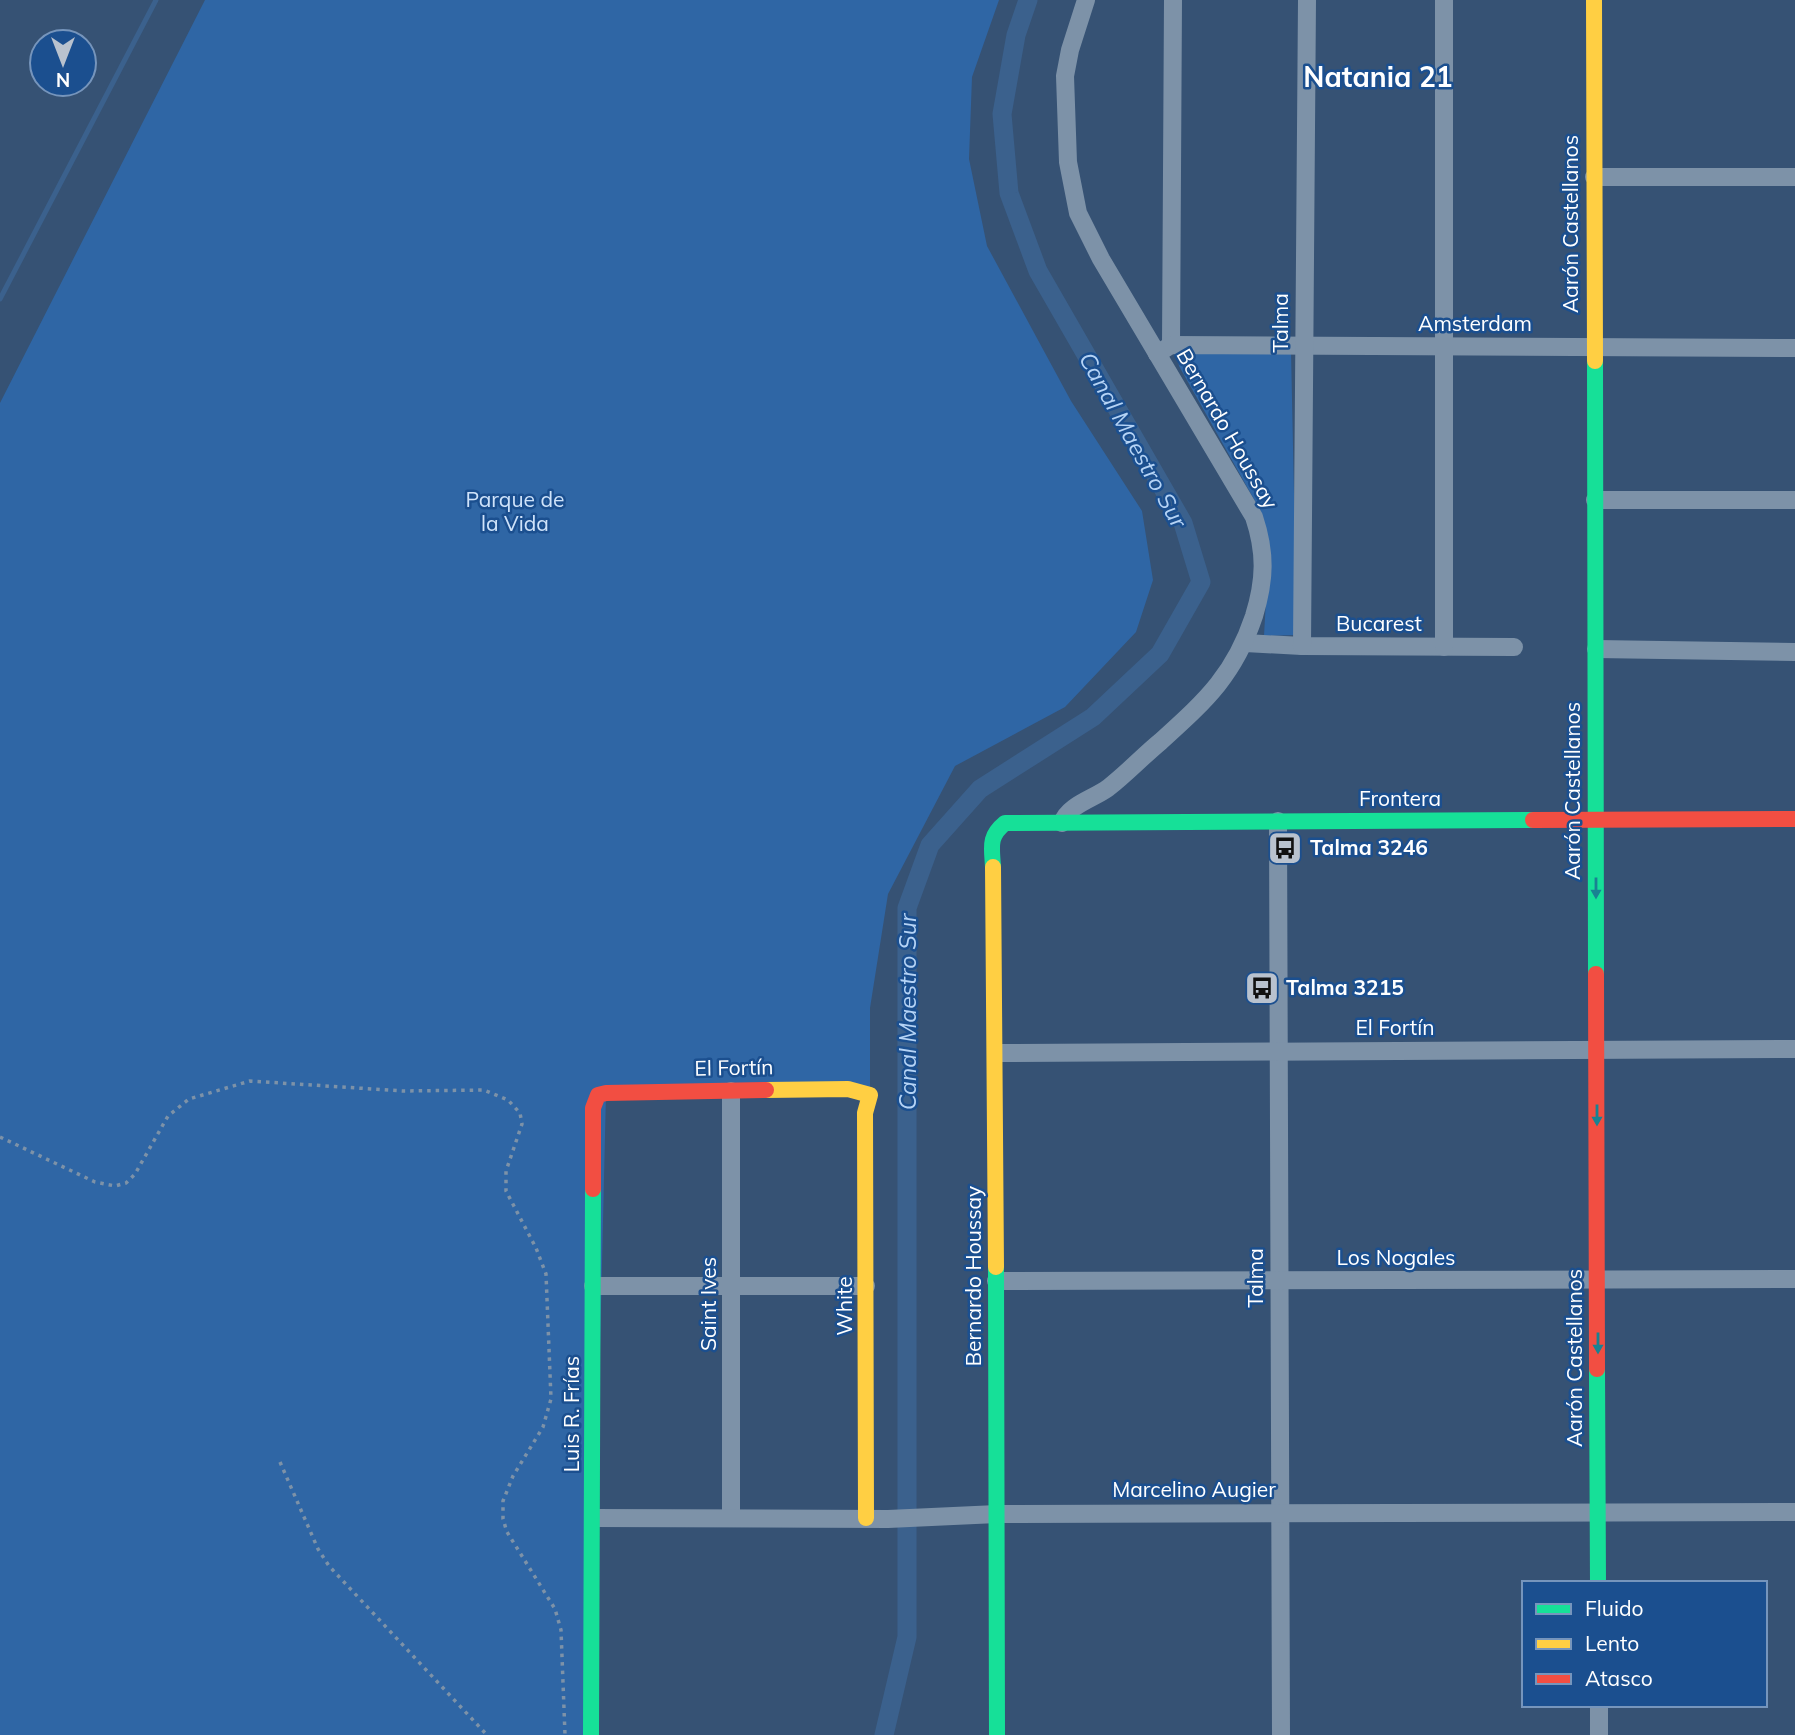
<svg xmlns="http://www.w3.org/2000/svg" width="1795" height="1735" font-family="Mulish,sans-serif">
	<rect width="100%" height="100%" fill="#365274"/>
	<!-- green -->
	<g fill="#2f66a5">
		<polygon points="205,0 999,0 972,77 969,159 987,246 1071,401 1142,511 1153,580 1136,632 1065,707 955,766 888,894 870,1008 870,1095 606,1093 591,1735 0,1735 0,403"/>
		<polygon points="1291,352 1297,635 1264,636 1269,545 1260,510 1179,366 1177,354"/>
	</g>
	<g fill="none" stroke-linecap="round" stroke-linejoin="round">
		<!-- stream -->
		<polyline stroke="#3b618d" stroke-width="5" points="0,299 156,0"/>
		<!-- canal -->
		<polyline stroke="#3b618d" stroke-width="19" points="884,1735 907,1637 907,908 930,845 980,789 1093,717 1160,654 1201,582 1183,523 1038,271 1009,193 1002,114 1016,35 1028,0"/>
		<!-- path -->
		<g stroke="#7d92a8" stroke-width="3.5" stroke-dasharray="3.5 5" stroke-linecap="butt">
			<polyline points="0,1137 95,1182 115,1186 126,1183 135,1174 168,1116 189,1099 250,1081 403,1091 484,1090 508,1100 520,1113 522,1124 506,1171 506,1191 536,1248 546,1274 551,1399 543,1427 513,1476 503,1501 503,1519 507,1532 555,1609 561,1630 565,1735"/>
			<polyline points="280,1462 318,1549 329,1566 487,1735"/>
		</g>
		<!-- street -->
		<g stroke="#7d92a8" stroke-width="18">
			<polyline points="1594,177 1795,177"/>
			<polyline points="1171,345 1173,0"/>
			<polyline points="1157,354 1171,345 1795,348"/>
			<polyline points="1595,500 1795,500"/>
			<polyline points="1245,643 1302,646 1514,647"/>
			<polyline points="1302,646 1307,0"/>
			<polyline points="1444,647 1444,0"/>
			<polyline points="1596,649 1795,652"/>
			<polyline points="1278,821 1281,1735"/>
			<path d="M1062,823C1068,805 1093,799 1108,788C1126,774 1142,757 1160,742C1205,701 1234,676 1254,616C1265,580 1266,553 1254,517L1101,259L1078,213L1068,162L1065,76L1070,50L1086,0"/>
			<polyline points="996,1053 1795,1049"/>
			<polyline points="731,1091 731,1518"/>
			<polyline points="996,1281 1795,1279"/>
			<polyline points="593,1286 866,1286"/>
			<polyline points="593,1518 888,1519 997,1514 1795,1512"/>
			<polyline points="1599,1705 1599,1735"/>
		</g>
		<!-- fast -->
		<g stroke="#16e098" stroke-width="16">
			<polyline points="1595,361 1596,974"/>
			<path d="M993,867C992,847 988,837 1005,823L1533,820"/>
			<polyline points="996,1267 997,1735"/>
			<polyline points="1597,1369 1598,1583"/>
			<polyline points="591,1735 593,1189"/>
		</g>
		<!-- slow -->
		<g stroke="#ffcf43" stroke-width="16">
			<polyline points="1594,0 1595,361"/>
			<polyline points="993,867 996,1267"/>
			<polyline points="766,1090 848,1089 870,1095 865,1113 866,1518"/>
		</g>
		<!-- jam -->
		<g stroke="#f24e42" stroke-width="16">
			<polyline points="1533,820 1795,819"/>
			<polyline points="1596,974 1597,1369"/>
			<polyline points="593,1189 593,1108 598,1095 606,1093 766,1090"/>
		</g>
	</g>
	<!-- one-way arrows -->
	<defs><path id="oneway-solid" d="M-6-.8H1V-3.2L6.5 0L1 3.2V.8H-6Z" transform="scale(1.75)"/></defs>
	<g fill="#198292">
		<use href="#oneway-solid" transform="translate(1596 888) rotate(90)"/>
		<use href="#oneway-solid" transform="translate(1597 1115) rotate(90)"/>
		<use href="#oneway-solid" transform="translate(1598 1343) rotate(90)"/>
	</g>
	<!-- icons -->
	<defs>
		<g id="bus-square" transform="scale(1.75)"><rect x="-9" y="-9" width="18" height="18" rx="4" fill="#b9c2ce" stroke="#1b4f8f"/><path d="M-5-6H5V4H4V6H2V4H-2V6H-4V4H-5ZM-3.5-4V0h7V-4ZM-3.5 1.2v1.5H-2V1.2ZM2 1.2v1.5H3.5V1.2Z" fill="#111"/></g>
	</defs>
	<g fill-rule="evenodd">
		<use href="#bus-square" x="1285" y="848"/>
		<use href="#bus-square" x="1262" y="988"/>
	</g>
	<g text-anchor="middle" stroke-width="5" stroke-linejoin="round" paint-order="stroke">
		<!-- street labels -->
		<g font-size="21" fill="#fff" stroke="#1b4f8f">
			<text transform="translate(1571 224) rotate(-90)" y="7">Aarón Castellanos</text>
			<text transform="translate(1281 323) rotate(-90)" y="7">Talma</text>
			<text x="1475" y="331">Amsterdam</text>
			<text transform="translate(1227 429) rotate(60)" y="7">Bernardo Houssay</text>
			<text x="1379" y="631">Bucarest</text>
			<text transform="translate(1573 791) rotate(-90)" y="7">Aarón Castellanos</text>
			<text x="1400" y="806">Frontera</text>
			<text x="1395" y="1035">El Fortín</text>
			<text transform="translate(734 1068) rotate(-1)" y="7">El Fortín</text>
			<text x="1396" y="1265">Los Nogales</text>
			<text transform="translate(974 1276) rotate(-90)" y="7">Bernardo Houssay</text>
			<text transform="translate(1256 1278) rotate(-90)" y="7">Talma</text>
			<text transform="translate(709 1304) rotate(-90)" y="7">Saint Ives</text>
			<text transform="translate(845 1306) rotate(-90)" y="7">White</text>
			<text transform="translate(1575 1358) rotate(-90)" y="7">Aarón Castellanos</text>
			<text transform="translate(572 1414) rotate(-90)" y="7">Luis R. Frías</text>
			<text x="1194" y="1497">Marcelino Augier</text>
		</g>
		<!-- park labels -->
		<g font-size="21" fill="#cfe3fa" stroke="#1b4f8f">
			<text x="515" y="507">Parque de<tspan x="515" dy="24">la Vida</tspan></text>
		</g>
		<!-- poi labels -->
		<g font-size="21" font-weight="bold" fill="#fff" stroke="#1b4f8f" text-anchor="start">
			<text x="1310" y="855">Talma 3246</text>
			<text x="1286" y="995">Talma 3215</text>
		</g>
		<!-- water labels -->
		<g font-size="23" font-style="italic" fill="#b5d3f5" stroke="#1b4f8f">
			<text transform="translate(1133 440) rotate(61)" y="8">Canal Maestro Sur</text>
			<text transform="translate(908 1012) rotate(-90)" y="8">Canal Maestro Sur</text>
		</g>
		<!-- district labels -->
		<g font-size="28" font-weight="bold" fill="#fff" stroke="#1b4f8f">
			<text x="1378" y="87">Natania 21</text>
		</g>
	</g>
	<!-- legend -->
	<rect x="1522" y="1581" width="245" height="126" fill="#1b4f8f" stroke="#7695bc" stroke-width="2"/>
	<rect x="1536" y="1604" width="35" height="10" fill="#16e098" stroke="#7695bc" stroke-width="2"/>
	<text x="1585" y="1616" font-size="21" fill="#ffffff">Fluido</text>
	<rect x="1536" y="1639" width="35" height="10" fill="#ffcf43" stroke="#7695bc" stroke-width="2"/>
	<text x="1585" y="1651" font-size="21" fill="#ffffff">Lento</text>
	<rect x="1536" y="1674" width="35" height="10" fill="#f24e42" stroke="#7695bc" stroke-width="2"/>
	<text x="1585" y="1686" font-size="21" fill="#ffffff">Atasco</text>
	<!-- north arrow -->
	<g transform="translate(63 63) rotate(180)"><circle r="33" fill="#1b4f8f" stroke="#7695bc" stroke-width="2"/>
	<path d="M0-5L12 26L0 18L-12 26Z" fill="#b9c2ce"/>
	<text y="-10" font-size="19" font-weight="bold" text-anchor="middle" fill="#ffffff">N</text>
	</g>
</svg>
